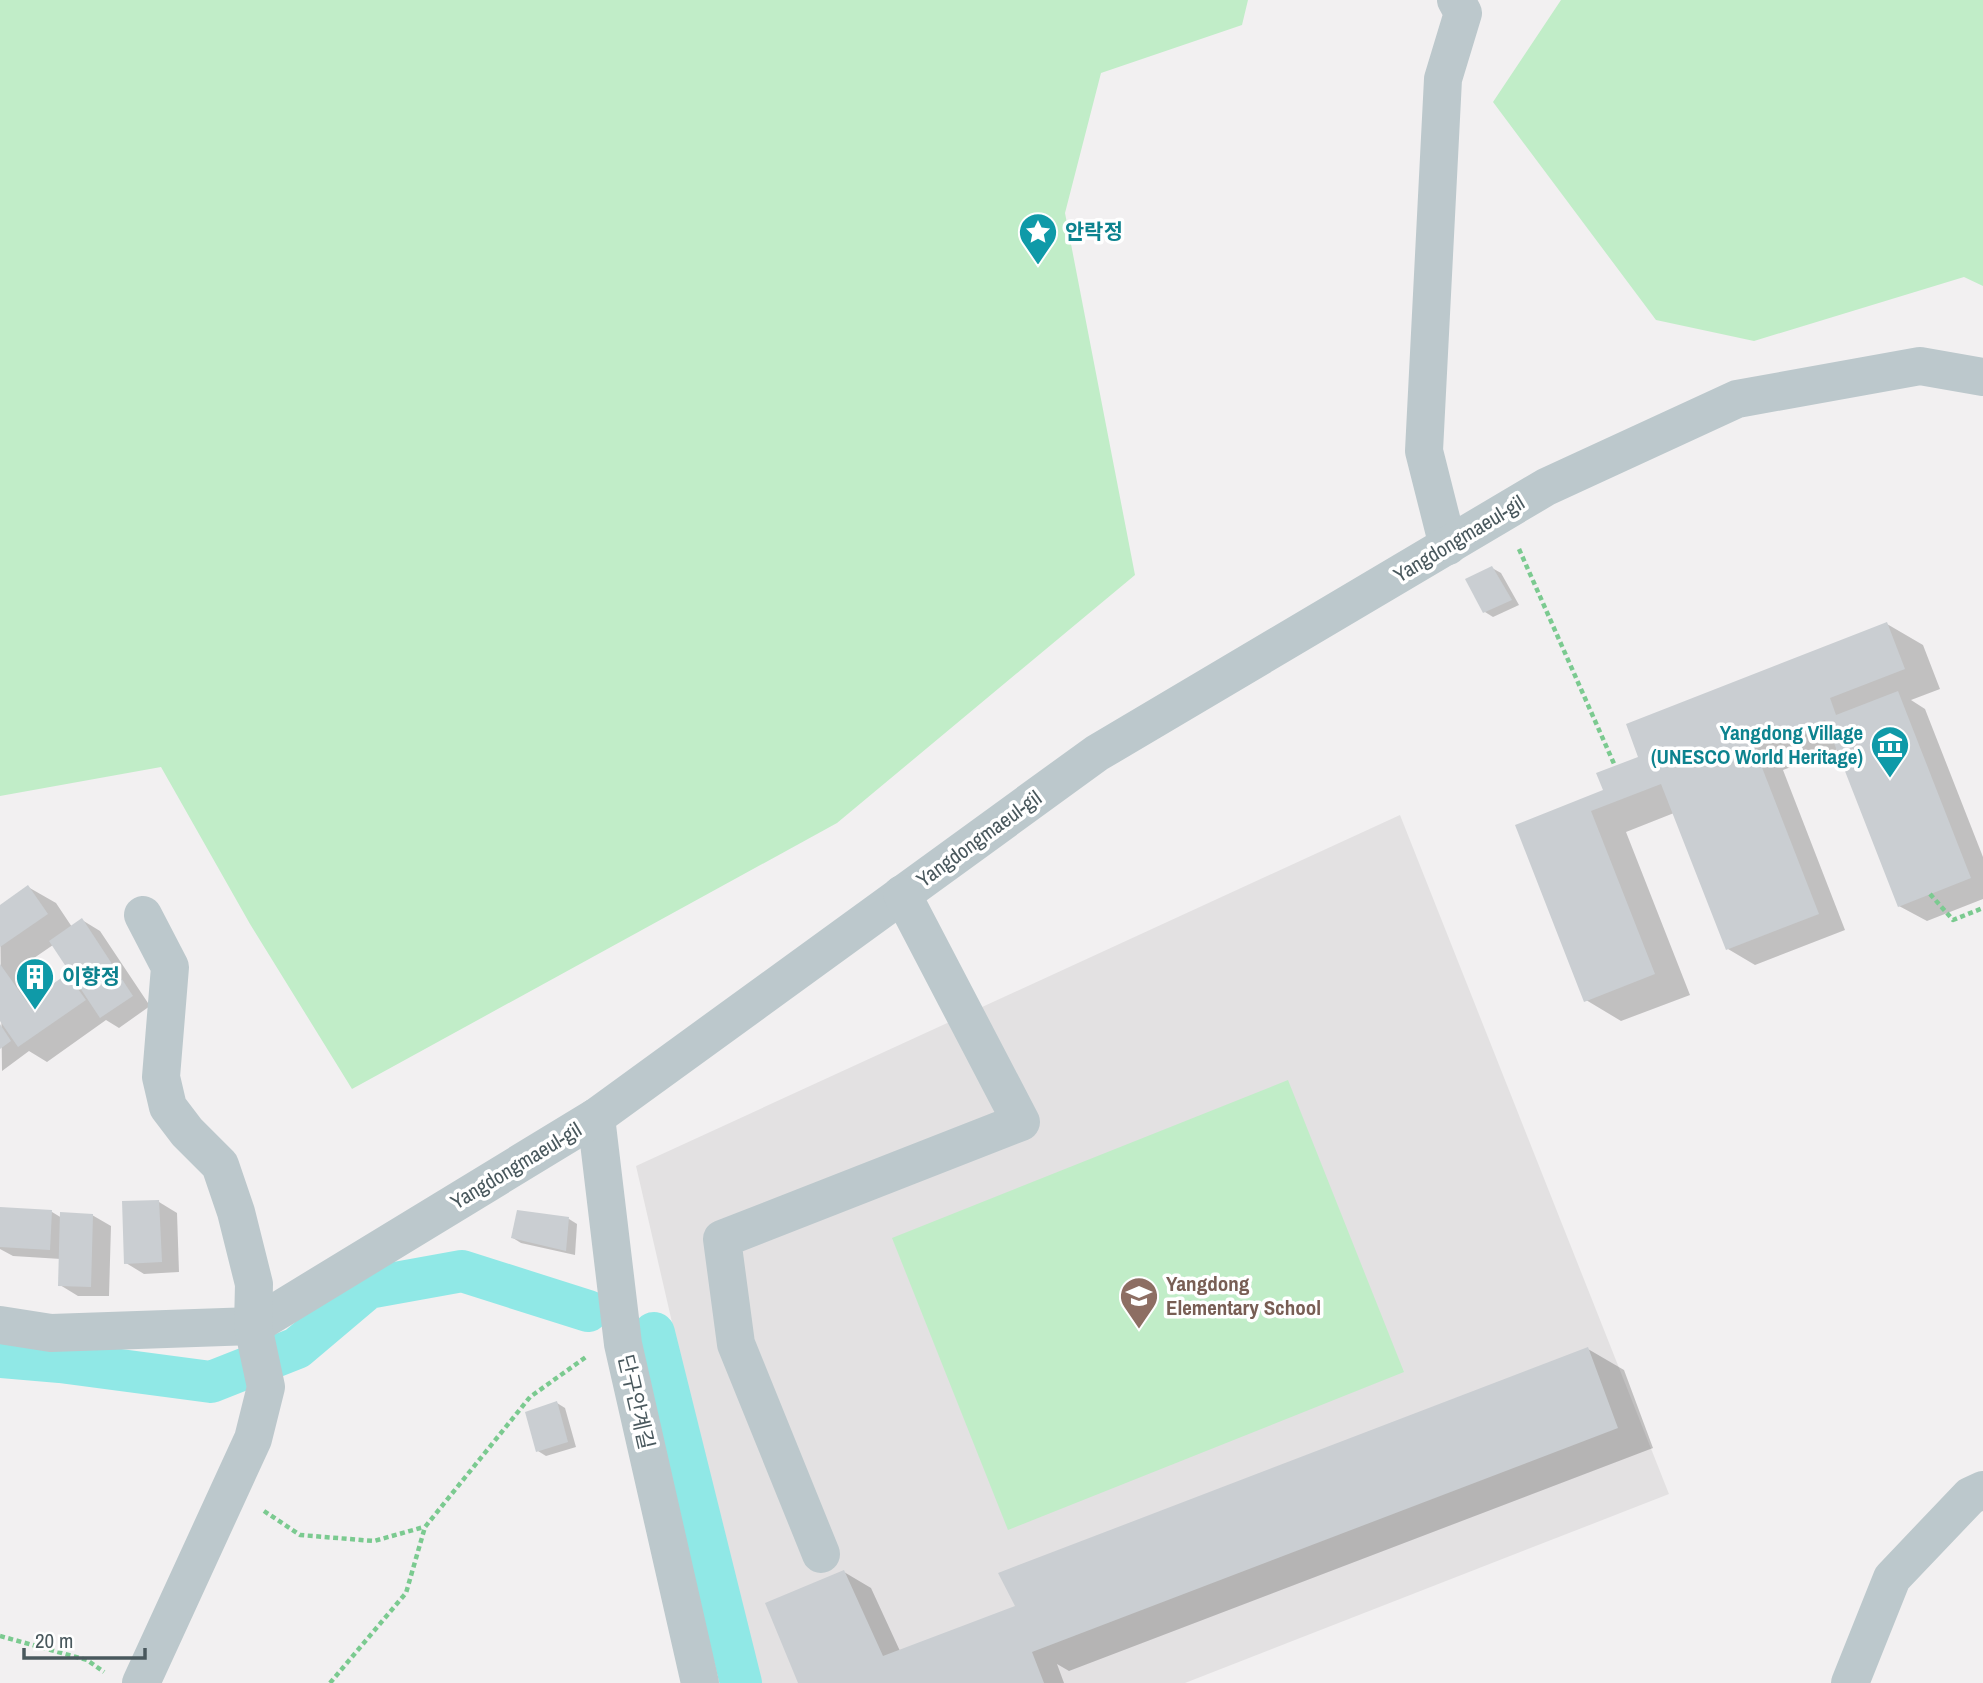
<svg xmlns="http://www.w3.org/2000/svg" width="1983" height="1683" font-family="'Archivo Narrow','Noto Sans KR',sans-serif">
	<rect width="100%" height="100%" fill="#f2f0f1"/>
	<!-- education -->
	<polygon fill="#e3e1e2" points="1400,815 1669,1494 1185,1683 755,1683 636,1166"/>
	<!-- green -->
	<g fill="#c1edc8">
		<polygon points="0,0 1248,0 1242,25 1101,73 1065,213 1135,575 837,823 352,1089 250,924 161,767 0,796"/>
		<polygon points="1561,0 1983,0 1983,286 1964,277 1754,341 1656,320 1493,102"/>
		<polygon points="1288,1080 1404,1372 1008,1530 892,1238"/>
	</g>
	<!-- shadow -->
	<g fill="#0003" fill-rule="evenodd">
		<polygon points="1492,568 1501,573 1519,605 1493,617 1485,612"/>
		<polygon points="1887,624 1923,645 1940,689 1911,700 1925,709 1983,857 1983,899 1927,921 1899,906 1838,749 1783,770 1845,930 1755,965 1728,949 1674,813 1626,832 1690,995 1621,1021 1586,1000 1518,826 1605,791 1641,758"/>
		<path d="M28,887L56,903L72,927L82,920L100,931L150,1006L119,1028L106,1020L47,1062L29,1051L2,1071L0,907ZM53,945L78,982L67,976L38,996L18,969Z"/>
		<polygon points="159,1202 177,1213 179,1272 144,1274 126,1263"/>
		<polygon points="0,1209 52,1212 62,1218 92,1215 111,1226 109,1296 78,1296 60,1285 61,1259 13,1256 0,1249"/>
		<polygon points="569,1219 577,1224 575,1255 521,1243 513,1238"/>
		<polygon points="1588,1349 1624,1370 1653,1448 1069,1671 1057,1664 1064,1683 799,1683 844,1572 871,1588 900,1651 1016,1607"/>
		<polygon points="557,1403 565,1408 576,1447 546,1456 538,1451"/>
	</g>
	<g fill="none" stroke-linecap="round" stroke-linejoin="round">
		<!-- canal -->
		<g stroke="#90e8e6" stroke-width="42">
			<polyline points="654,1333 741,1683"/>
			<polyline points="0,1357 60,1362 211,1382 297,1348 368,1288 462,1271 588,1311"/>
		</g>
	</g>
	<!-- building -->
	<g fill="#caced2">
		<polygon points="1492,566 1512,600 1483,613 1465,579"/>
		<polygon points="1887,622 1905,669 1830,698 1836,715 1898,691 1971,878 1898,907 1825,720 1754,747 1819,914 1726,950 1661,784 1591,811 1655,974 1584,1002 1515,825 1603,790 1596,773 1638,757 1626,724"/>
		<polygon points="28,885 48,914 0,947 0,905"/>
		<polygon points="82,918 133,996 100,1018 49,941"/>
		<polygon points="0,964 27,1002 67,974 86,1000 18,1047 0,1021"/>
		<polygon points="0,1024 11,1041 0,1049"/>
		<polygon points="159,1200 162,1262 124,1264 122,1201"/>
		<polygon points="0,1207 52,1210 50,1250 0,1247"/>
		<polygon points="517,1210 569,1217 566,1251 511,1238"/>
		<polygon points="60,1212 93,1214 91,1287 58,1286"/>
		<polygon points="1588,1347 1618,1428 1032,1652 1044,1683 798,1683 765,1603 844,1570 883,1656 1015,1606 998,1573"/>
		<polygon points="557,1401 568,1442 536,1452 525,1412"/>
	</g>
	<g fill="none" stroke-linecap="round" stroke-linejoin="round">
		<!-- path -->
		<g stroke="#7bca90" stroke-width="4.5" stroke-dasharray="5 3.5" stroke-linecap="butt">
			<polyline points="1519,549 1615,766"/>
			<polyline points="1930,894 1953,920 1983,908"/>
			<polyline points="264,1511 300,1535 374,1541 424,1527"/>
			<polyline points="0,1636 87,1660 104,1672"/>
			<polyline points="330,1683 406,1593 425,1527 530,1397 586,1357"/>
		</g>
		<!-- minor -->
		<g stroke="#bcc8cc" stroke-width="38">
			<polyline points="1448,546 1424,451 1443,79 1463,13 1456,0"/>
			<polyline points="596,1117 623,1344 700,1683"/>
			<polyline points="0,1325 51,1333 253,1326 596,1117 1097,753 1546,487 1737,399 1920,366 1983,377"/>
			<polyline points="821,1554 736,1344 722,1239 1021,1122 902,894"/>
			<polyline points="141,1683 253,1439 266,1387 253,1326 254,1284 236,1212 220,1165 187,1132 168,1107 161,1077 170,967 143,915"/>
			<polyline points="1850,1683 1892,1578 1970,1496 1983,1490"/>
		</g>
	</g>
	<!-- icons -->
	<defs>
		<g id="sight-pin" transform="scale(2.0125)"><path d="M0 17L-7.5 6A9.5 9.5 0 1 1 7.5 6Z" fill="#0f9aa8" stroke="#fff"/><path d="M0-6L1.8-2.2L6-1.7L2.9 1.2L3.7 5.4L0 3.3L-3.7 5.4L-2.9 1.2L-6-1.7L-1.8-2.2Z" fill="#fff"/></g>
		<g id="museum-pin" transform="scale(2.0125)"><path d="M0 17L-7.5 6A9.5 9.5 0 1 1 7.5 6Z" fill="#0f9aa8" stroke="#fff"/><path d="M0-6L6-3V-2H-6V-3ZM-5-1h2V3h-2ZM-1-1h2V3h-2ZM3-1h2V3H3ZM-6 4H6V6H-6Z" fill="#fff"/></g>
		<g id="building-pin" transform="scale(2.0125)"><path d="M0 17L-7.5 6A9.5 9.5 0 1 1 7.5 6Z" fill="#0f9aa8" stroke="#fff"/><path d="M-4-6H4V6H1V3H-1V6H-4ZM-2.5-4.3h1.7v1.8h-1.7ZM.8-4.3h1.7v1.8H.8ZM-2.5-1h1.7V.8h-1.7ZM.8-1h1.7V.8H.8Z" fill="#fff"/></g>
		<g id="school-pin" transform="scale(2.0125)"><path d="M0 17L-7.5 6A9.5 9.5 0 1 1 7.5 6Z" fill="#8d6e63" stroke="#fff"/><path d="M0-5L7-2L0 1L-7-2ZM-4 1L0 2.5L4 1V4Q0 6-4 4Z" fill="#fff"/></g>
	</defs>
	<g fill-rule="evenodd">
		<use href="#sight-pin" x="1038" y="232"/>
		<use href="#museum-pin" x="1890" y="745"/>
		<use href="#building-pin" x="35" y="977"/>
		<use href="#school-pin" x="1139" y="1296"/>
	</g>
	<g text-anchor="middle" stroke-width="7" stroke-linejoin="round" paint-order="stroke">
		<!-- culture labels -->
		<g font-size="21" font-weight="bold" fill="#0d838f" stroke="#fff" text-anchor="start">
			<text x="1065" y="239">안락정</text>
			<text x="1863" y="740" text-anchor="end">Yangdong Village<tspan x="1863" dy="24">(UNESCO World Heritage)</tspan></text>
			<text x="62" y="984">이향정</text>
		</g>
		<!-- street labels -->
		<g font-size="21" fill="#49585d" stroke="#fff">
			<text transform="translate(1459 539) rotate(-31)" y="7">Yangdongmaeul-gil</text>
			<text transform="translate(979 839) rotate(-36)" y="7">Yangdongmaeul-gil</text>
			<text transform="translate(516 1166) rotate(-31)" y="7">Yangdongmaeul-gil</text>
			<text transform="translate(636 1402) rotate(77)" y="7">단구안계길</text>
		</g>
		<!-- education labels -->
		<g font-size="21" font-weight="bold" fill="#785e54" stroke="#fff" text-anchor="start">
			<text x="1166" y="1291">Yangdong<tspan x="1166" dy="24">Elementary School</tspan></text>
		</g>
	</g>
	<!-- scale -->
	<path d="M24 1648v10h121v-10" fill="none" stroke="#49585d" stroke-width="3.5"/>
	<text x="35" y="1648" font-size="21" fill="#49585d" stroke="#ffffff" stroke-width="5" paint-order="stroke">20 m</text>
</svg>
